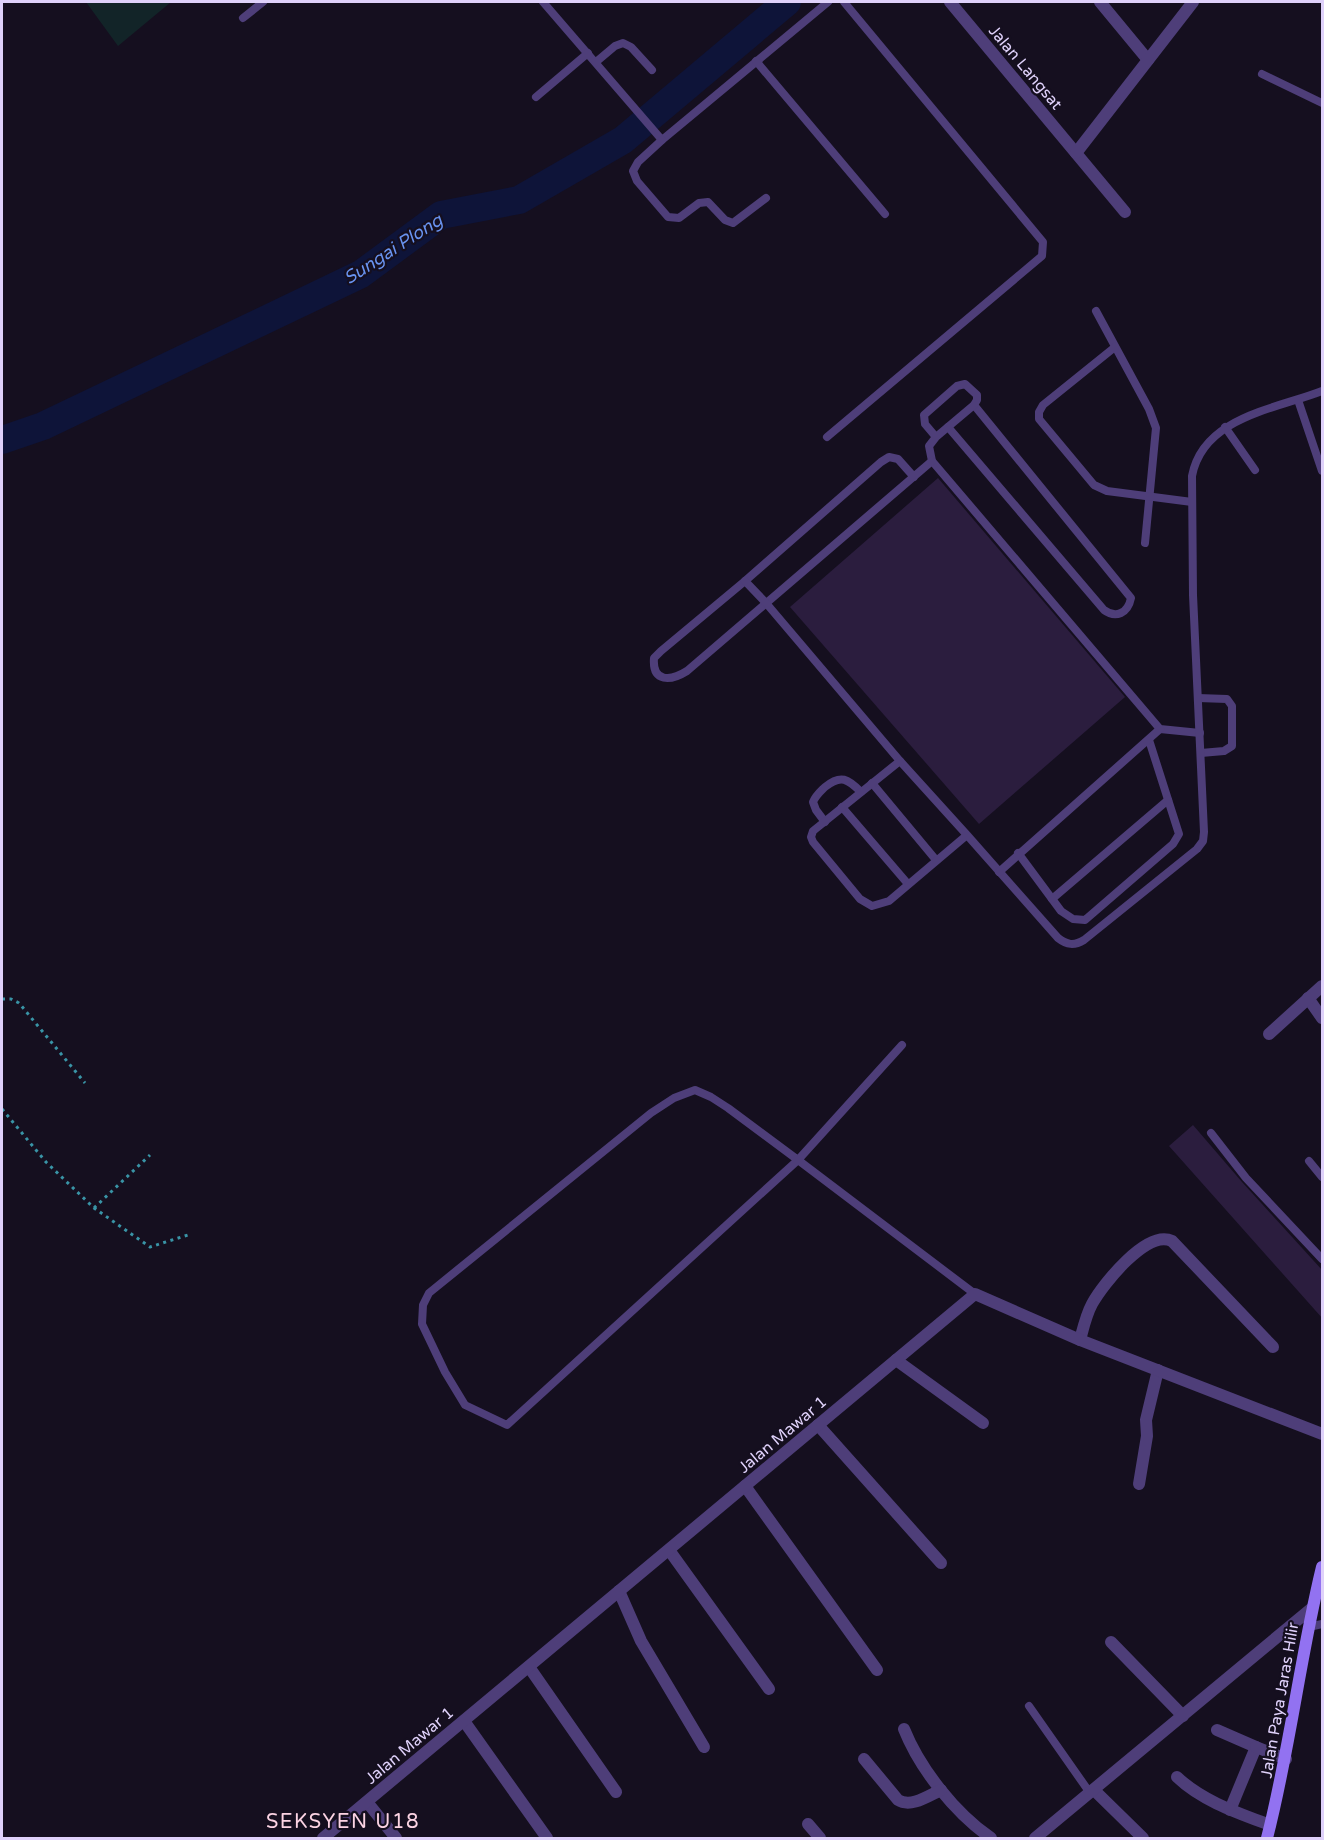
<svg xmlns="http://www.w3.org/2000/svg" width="1324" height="1840" font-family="'Varela Round',sans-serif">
	<rect width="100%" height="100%" fill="#150f1f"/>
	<!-- green -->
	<polygon fill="#122428" points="86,2 171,2 118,46"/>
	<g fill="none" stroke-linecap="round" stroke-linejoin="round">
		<!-- river -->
		<polyline stroke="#0e1439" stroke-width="28" points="2,440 43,426 361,274 441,215 519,200 623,140 787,2"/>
	</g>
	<!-- building -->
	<g fill="#2b1d3e">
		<polygon points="938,478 1125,697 979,824 790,607"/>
		<polygon points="1193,1125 1242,1182 1323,1271 1323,1319 1169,1146"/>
	</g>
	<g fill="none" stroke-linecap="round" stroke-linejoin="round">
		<!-- path -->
		<g stroke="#3994a6" stroke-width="3" stroke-dasharray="3 4.5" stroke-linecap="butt">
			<polyline points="2,999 11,999 19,1003 85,1083"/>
			<polyline points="2,1109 46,1162 94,1208 150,1247 191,1234"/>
			<polyline points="94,1208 150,1155"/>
		</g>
		<!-- lane -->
		<g stroke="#4e3e79" stroke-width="8">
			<polyline points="543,2 662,140 828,2"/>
			<polyline points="243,18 263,2"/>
			<polyline points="756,61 885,214"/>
			<polyline points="596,62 615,46 623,43 631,47 652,70"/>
			<polyline points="1262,74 1322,103"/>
			<polyline points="536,97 588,53"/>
			<polyline points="662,140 638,162 633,171 637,181 668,217 679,218 699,203 708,202 725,220 733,223 766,198"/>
			<polyline points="1096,311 1149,409 1156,428 1145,543"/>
			<polyline points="1115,347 1043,405 1039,412 1039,419 1094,485 1107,491 1192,502"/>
			<polyline points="1298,400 1322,471"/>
			<path d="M948,427L1104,610C1116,619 1128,613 1131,598L974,405"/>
			<polyline points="1225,427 1255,470"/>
			<polyline points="827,437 1042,256 1043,242 844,2"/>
			<polyline points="936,437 974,405 977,400 977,395 965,384 957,386 924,415 925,424 936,437 929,446 932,461 1160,729 1200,733"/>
			<path d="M914,477L898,459L889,457L881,462L745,581L661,651L654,658C652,683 671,681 687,671L932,461"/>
			<polyline points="745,581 766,603 900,761"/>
			<polyline points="1198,698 1227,699 1232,706 1232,746 1224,751 1201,753"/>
			<polyline points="872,783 936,860"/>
			<polyline points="842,807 908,884"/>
			<path d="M825,822L816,810L813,802C816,795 820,792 825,787C841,774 848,779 861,792"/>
			<path d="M967,835L900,761L813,831L811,837L813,842L860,899L872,906L889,901L967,835L1058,938C1067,945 1074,946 1084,940L1197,849L1203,841L1204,832L1193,595L1192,476C1203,417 1276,409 1322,391"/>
			<polyline points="1018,853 1061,911 1073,919 1085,920 1173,844 1179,834 1149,740"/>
			<polyline points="999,872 1160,729"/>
			<polyline points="1052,899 1168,800"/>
			<polyline points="902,1045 798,1160 728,1108 711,1097 695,1090 674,1098 651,1113 429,1293 423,1305 422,1324 445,1372 465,1405 507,1425 798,1160 975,1294"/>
			<polyline points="1211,1133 1246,1178 1322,1259"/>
			<polyline points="1309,1161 1322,1177"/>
			<polyline points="1309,1627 1322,1624"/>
			<polyline points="1029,1706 1090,1793"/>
		</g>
		<!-- street -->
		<g stroke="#4e3e79" stroke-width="12">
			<polyline points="950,2 1125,212"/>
			<polyline points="1100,2 1148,60"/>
			<polyline points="1076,153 1193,2"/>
			<polyline points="1308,998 1322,1018"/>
			<polyline points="1269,1034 1322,986"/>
			<path d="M1080,1340C1083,1329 1086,1315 1092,1304C1103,1284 1147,1229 1172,1241L1273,1347"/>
			<polyline points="896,1360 983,1423"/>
			<polyline points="818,1425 941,1563"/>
			<polyline points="1139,1484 1147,1436 1146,1420 1158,1370"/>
			<polyline points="745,1486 877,1670"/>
			<polyline points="669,1550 769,1689"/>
			<polyline points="619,1591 641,1641 704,1747"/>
			<polyline points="1111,1642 1183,1716"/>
			<polyline points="529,1667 616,1792"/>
			<polyline points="464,1721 547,1838"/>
			<path d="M904,1729C920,1769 955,1813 991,1838"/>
			<polyline points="1217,1730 1256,1747 1230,1810"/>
			<polyline points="1256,1747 1286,1759"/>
			<path d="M864,1759L898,1800C911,1808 928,1796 941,1790"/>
			<path d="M1177,1777C1202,1801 1238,1813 1270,1825"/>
			<polyline points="1094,1790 1143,1838"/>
			<polyline points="367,1802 396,1838"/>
			<polyline points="808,1824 820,1838"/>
			<polyline points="323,1838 975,1294 1080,1340 1322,1434"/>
			<polyline points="1035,1838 1312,1608"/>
		</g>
		<!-- secondary -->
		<path stroke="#9272f1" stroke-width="12" d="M1267,1838C1290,1749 1300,1657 1322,1567"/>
	</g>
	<g text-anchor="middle" stroke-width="4.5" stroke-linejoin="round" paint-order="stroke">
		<!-- street labels -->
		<g font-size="16" fill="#dfd1fa" stroke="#150f1f">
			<text transform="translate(1026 67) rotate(50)" y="6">Jalan Langsat</text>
			<text transform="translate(782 1434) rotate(-40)" y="6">Jalan Mawar 1</text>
			<text transform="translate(1279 1700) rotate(-80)" y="6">Jalan Paya Jaras Hilir</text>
			<text transform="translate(409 1745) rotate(-40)" y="6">Jalan Mawar 1</text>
		</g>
		<!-- water labels -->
		<g font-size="18" font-style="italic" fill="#6993f0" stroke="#150f1f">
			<text transform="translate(393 249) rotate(-33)" y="6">Sungai Plong</text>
		</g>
		<!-- quarter labels -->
		<g font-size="20" letter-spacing="1.5" fill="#fbd3e3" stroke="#150f1f">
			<text x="343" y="1828">SEKSYEN U18</text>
		</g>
	</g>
	<!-- border -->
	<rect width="1324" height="1840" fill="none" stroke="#dfd1fa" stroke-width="6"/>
</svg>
